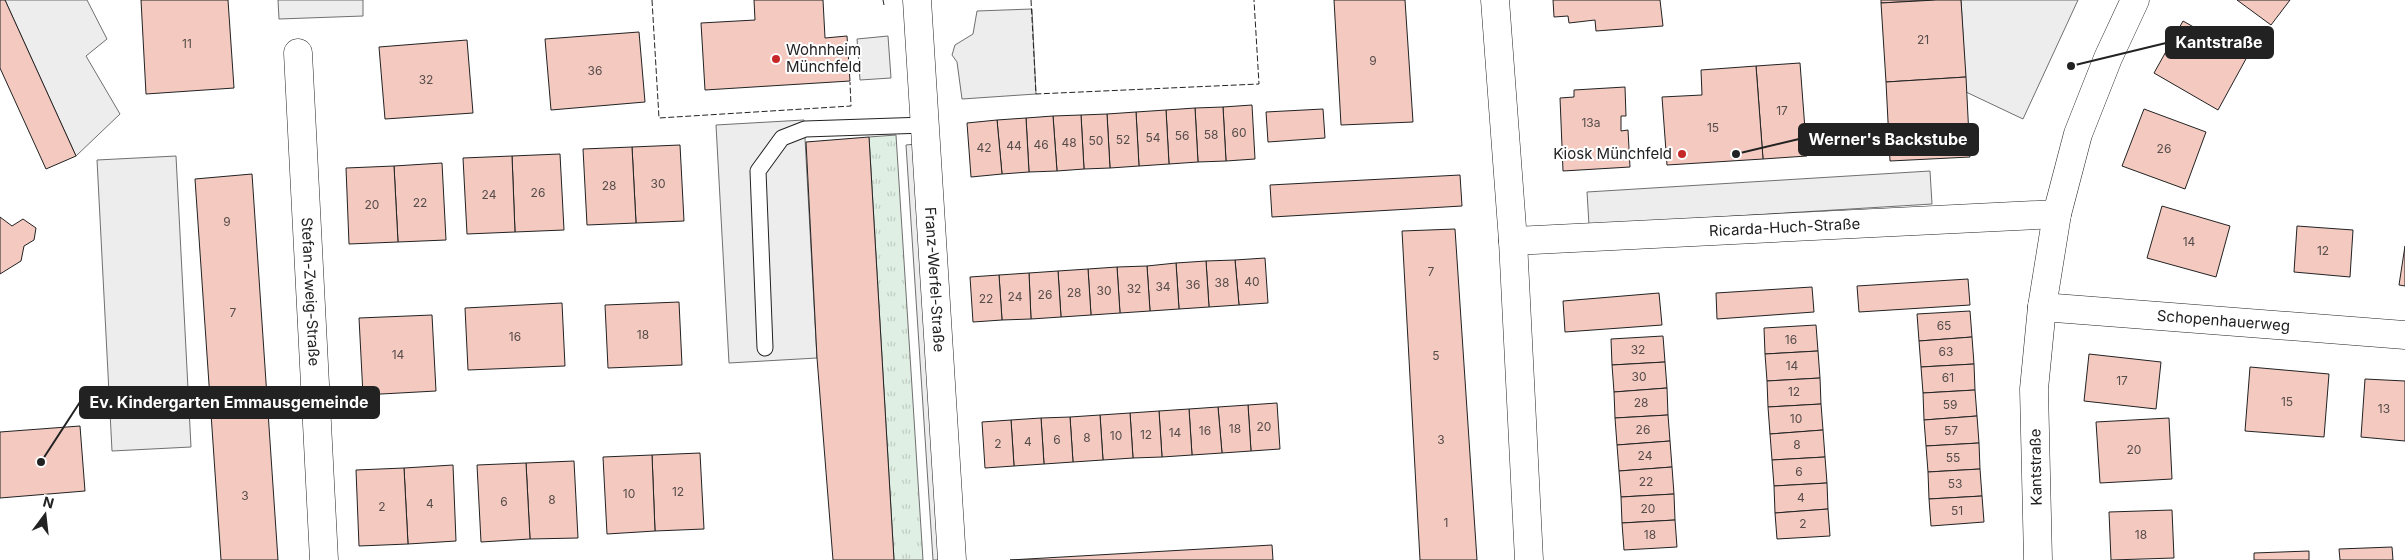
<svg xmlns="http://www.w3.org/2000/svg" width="2405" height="560" font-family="Inter,sans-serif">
	<defs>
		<pattern id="grass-tufts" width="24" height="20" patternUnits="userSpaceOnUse" patternTransform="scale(1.25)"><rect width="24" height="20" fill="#e0efe3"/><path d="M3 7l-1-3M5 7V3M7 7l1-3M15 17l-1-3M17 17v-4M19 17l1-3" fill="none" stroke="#c0cdc2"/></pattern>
	</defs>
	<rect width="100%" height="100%" fill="#fff"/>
	<!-- grass -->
	<polygon fill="url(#grass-tufts)" stroke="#6f6f6f" points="896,135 923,560 894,560 869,137"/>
	<!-- parking -->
	<g fill="#ededed" stroke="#6f6f6f">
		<polygon points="5,0 87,0 107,39 86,56 120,114 76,156"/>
		<polygon points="278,0 363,0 363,16 279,19"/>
		<polygon points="1961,0 2078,0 2023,119 1966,92"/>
		<polygon points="1032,9 1036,94 962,99 957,62 952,55 955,45 973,34 977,11"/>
		<polygon points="888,36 891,78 860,80 857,39"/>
		<polygon points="804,120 817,358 729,363 716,125"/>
		<polygon points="916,144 943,560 933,560 906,145"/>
		<polygon points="176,156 191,447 112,451 97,160"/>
		<polygon points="1930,171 1932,204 1589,225 1587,192"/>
	</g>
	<!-- building -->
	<g fill="#f3c9c0" stroke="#222">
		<polygon points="0,0 5,0 76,156 46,169 0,68"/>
		<polygon points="141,0 228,0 234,88 146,94"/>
		<polygon points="754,0 823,0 825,38 847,36 850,81 705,90 701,23 755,20"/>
		<polygon points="1334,0 1405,0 1413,122 1341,125"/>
		<polygon points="1553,0 1660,0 1663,26 1596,31 1595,20 1569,23 1568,16 1554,17"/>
		<polygon points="1881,0 1936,0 1881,3"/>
		<polygon points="1936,0 1961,0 1966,77 1886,82 1881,3"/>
		<polygon points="2237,0 2290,0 2271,25"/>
		<polygon points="2183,21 2247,57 2218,110 2154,73"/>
		<polygon points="639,32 645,102 551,110 545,39"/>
		<polygon points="467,40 473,113 385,119 379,47"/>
		<polygon points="1800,63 1807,156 1763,159 1756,66"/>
		<polygon points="1756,66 1763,159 1667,165 1662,97 1702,95 1701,70"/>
		<polygon points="1966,77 1970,157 1890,161 1886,82"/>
		<polygon points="1625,87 1626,116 1621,116 1621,131 1628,130 1630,167 1563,171 1560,98 1574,97 1574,90"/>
		<polygon points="1252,105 1255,159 1226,161 1223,107"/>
		<polygon points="1223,107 1226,161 1198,162 1195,108"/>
		<polygon points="1195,108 1198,162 1169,164 1166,110"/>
		<polygon points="1323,109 1325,138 1268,142 1266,112"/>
		<polygon points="2144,109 2206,132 2185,189 2122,166"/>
		<polygon points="1166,110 1169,164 1139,166 1136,112"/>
		<polygon points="1136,112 1139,166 1110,168 1107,114"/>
		<polygon points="1107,114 1110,168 1084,169 1081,115"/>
		<polygon points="1081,115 1084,169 1057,171 1053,116"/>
		<polygon points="1053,116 1057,171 1029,172 1026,118"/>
		<polygon points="1026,118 1029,172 1002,174 997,120"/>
		<polygon points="997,120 1002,174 971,177 967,123"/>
		<polygon points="869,137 894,560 833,560 817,358 806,142"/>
		<polygon points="680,145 684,221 636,223 632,147"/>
		<polygon points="632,147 636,223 587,225 583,149"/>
		<polygon points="560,154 564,230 515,232 512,156"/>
		<polygon points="512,156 515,232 467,234 463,158"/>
		<polygon points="442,163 446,240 398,242 394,166"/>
		<polygon points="394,166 398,242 349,244 346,168"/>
		<polygon points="252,174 278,560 221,560 195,179"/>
		<polygon points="1460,175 1462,206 1272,217 1270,185"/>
		<polygon points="2162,206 2230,226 2216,277 2147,258"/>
		<polygon points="0,217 12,226 23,219 36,228 34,240 24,246 21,261 0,274"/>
		<polygon points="2297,226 2353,230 2350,277 2294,272"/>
		<polygon points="1455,229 1477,560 1420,560 1402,231"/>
		<polygon points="2405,246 2405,286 2399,285"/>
		<polygon points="1265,258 1268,303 1239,305 1235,260"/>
		<polygon points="1235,260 1239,305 1209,307 1206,261"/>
		<polygon points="1206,261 1209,307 1179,309 1176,263"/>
		<polygon points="1176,263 1179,309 1150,311 1147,266"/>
		<polygon points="1147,266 1150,311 1120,313 1117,267"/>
		<polygon points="1117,267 1120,313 1091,315 1088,269"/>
		<polygon points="1088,269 1091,315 1061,317 1058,271"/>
		<polygon points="1058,271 1061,317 1031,319 1029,273"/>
		<polygon points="1029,273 1031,319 1002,320 999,275"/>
		<polygon points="999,275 1002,320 973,322 970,277"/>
		<polygon points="1968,279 1970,305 1859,312 1857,286"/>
		<polygon points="1812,287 1814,312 1717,319 1716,293"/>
		<polygon points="1659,293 1662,325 1565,332 1563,301"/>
		<polygon points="679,302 682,365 608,368 605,305"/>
		<polygon points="562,303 565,366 468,370 465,308"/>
		<polygon points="1970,311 1972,337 1919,341 1917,314"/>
		<polygon points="432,315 436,391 363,395 359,318"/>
		<polygon points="1816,325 1818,351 1765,354 1764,328"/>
		<polygon points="1663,336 1665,362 1612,365 1611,339"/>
		<polygon points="1972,337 1974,364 1921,367 1919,341"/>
		<polygon points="1818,351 1820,378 1767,381 1765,354"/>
		<polygon points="2089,354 2161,362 2156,409 2084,401"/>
		<polygon points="1665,362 1667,388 1614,392 1612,365"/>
		<polygon points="1974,364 1975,390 1923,393 1921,367"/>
		<polygon points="2250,367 2329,374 2324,437 2245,431"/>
		<polygon points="1820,378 1821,404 1768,407 1767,381"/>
		<polygon points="2365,379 2405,381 2405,441 2361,437"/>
		<polygon points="1667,388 1668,415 1615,418 1614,392"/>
		<polygon points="1975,390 1977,416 1924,420 1923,393"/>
		<polygon points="1277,403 1280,449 1251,451 1248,405"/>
		<polygon points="1821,404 1823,430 1770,434 1768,407"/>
		<polygon points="1248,405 1251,451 1222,453 1218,407"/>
		<polygon points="1218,407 1222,453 1192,455 1189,409"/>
		<polygon points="1189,409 1192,455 1162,457 1159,411"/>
		<polygon points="1159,411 1162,457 1133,458 1130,413"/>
		<polygon points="1130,413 1133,458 1103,460 1100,415"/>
		<polygon points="1100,415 1103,460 1073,462 1070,417"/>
		<polygon points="1668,415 1670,441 1617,445 1615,418"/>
		<polygon points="1977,416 1979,443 1926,446 1924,420"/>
		<polygon points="1070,417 1073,462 1044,464 1041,418"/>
		<polygon points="1041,418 1044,464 1014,466 1011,420"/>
		<polygon points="2169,418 2172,479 2100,483 2096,422"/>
		<polygon points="1011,420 1014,466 985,468 982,422"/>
		<polygon points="80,426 85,491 0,498 0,432"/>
		<polygon points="1823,430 1825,457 1772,460 1770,434"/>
		<polygon points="1670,441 1672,467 1619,471 1617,445"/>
		<polygon points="1979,443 1980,469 1928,472 1926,446"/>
		<polygon points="700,453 704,529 655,531 652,455"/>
		<polygon points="652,455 655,531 607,534 603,457"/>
		<polygon points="1825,457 1827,483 1774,486 1772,460"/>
		<polygon points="574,461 578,538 530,539 526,463"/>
		<polygon points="526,463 530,539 481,542 477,465"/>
		<polygon points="453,465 456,541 408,544 404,468"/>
		<polygon points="1672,467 1674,494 1621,497 1619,471"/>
		<polygon points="404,468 408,544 359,546 356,470"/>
		<polygon points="1980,469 1982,496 1929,499 1928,472"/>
		<polygon points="1827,483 1828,509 1775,513 1774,486"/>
		<polygon points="1674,494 1675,520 1622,523 1621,497"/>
		<polygon points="1982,496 1984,522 1931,526 1929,499"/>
		<polygon points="1828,509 1830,536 1777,539 1775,513"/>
		<polygon points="2172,510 2174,558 2111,560 2109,512"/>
		<polygon points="1675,520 1677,547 1624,550 1622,523"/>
		<polygon points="1272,545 1273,560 1010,560"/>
		<polygon points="2392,547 2393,560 2340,560 2339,549"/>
		<polygon points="2309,551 2309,560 2254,560 2254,553"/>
	</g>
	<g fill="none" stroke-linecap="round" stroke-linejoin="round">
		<!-- service casing -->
		<g stroke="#222" stroke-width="17">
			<polyline id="service" points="765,348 758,171 782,138 805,129 925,125"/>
		</g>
		<!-- minor casing -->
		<g stroke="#222" stroke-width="29">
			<g id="minor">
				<path id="s1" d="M917,0L952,560"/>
				<polyline points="1495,0 1513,241 1529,560"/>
				<path id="s2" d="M298,53L324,560"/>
				<path id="s3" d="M1513,241L2057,214"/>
				<path id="s4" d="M2042,307L2405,335"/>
				<polyline points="2038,560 2034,389 2042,307 2057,214 2078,134 2108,58 2135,0"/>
			</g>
		</g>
		<!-- service -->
		<use href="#service" stroke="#fff" stroke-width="15"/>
		<!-- minor -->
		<use href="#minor" stroke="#fff" stroke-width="28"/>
		<!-- fence -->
		<g stroke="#222" stroke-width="1" stroke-dasharray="6 2.5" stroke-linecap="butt">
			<polyline points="652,0 659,118 851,106 850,82"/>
			<polyline points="883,0 884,5"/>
			<polyline points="1031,0 1036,94 1259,84 1254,0"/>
		</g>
	</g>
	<!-- markers -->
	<g fill="#c62828" stroke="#fff" stroke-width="2">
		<circle cx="776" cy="59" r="5"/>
		<circle cx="1682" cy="154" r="5"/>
	</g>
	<g text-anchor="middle" stroke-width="4" stroke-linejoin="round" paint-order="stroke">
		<!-- number labels -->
		<g font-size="12" fill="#564c4a">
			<text x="1923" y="44">21</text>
			<text x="187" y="48">11</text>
			<text x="1373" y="65">9</text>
			<text x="595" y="75">36</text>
			<text x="426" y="84">32</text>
			<text x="1782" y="115">17</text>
			<text x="1591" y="127">13a</text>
			<text x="1713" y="132">15</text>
			<text x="1239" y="137">60</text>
			<text x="1211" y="139">58</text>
			<text x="1182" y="140">56</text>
			<text x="1153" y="142">54</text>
			<text x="1123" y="144">52</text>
			<text x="1096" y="145">50</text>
			<text x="1069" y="147">48</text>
			<text x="1041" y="149">46</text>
			<text x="1014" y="150">44</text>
			<text x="984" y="152">42</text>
			<text x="2164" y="153">26</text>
			<text x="658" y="188">30</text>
			<text x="609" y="190">28</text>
			<text x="538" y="197">26</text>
			<text x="489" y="199">24</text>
			<text x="420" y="207">22</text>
			<text x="372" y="209">20</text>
			<text x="227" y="226">9</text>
			<text x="2189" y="246">14</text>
			<text x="2323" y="255">12</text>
			<text x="1431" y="276">7</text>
			<text x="1252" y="286">40</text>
			<text x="1222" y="287">38</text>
			<text x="1193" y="289">36</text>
			<text x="1163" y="291">34</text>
			<text x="1134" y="293">32</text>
			<text x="1104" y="295">30</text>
			<text x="1074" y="297">28</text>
			<text x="1045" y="299">26</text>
			<text x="1015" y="301">24</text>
			<text x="986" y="303">22</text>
			<text x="233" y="317">7</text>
			<text x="1944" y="330">65</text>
			<text x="643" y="339">18</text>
			<text x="515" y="341">16</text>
			<text x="1791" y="344">16</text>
			<text x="1638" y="354">32</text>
			<text x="1946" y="356">63</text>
			<text x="398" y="359">14</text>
			<text x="1436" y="360">5</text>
			<text x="1792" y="370">14</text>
			<text x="1639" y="381">30</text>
			<text x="1948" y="382">61</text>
			<text x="2122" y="385">17</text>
			<text x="1794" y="396">12</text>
			<text x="2287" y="406">15</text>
			<text x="1641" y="407">28</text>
			<text x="1950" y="409">59</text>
			<text x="2384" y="413">13</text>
			<text x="1796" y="423">10</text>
			<text x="1264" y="431">20</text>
			<text x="1235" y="433">18</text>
			<text x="1643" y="434">26</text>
			<text x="1205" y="435">16</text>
			<text x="1951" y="435">57</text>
			<text x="1175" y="437">14</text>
			<text x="1146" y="439">12</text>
			<text x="1116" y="440">10</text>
			<text x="1087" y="442">8</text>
			<text x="1057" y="444">6</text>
			<text x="1441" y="444">3</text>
			<text x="1028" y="446">4</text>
			<text x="998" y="448">2</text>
			<text x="1797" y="449">8</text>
			<text x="2134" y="454">20</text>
			<text x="1645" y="460">24</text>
			<text x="1953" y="462">55</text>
			<text x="1799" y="476">6</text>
			<text x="1646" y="486">22</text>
			<text x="1955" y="488">53</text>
			<text x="678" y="496">12</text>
			<text x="629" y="498">10</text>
			<text x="245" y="500">3</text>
			<text x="1801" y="502">4</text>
			<text x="552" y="504">8</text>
			<text x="504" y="506">6</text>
			<text x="430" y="508">4</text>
			<text x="382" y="511">2</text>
			<text x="1648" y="513">20</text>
			<text x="1957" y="515">51</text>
			<text x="1446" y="527">1</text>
			<text x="1803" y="528">2</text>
			<text x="1650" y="539">18</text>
			<text x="2141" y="539">18</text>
		</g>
		<!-- poi labels -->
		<g font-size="15" fill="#222" stroke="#fff" text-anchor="start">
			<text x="786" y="55">Wohnheim<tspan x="786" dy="17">Münchfeld</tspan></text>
			<text x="1672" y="159" text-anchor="end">Kiosk Münchfeld</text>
		</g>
		<!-- street labels -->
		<g font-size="15" fill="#222" stroke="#fff">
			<text dy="5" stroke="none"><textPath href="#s3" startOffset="272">Ricarda-Huch-Straße</textPath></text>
			<text dy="5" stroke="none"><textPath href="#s1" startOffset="280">Franz-Werfel-Straße</textPath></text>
			<text dy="5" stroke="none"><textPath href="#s2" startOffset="239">Stefan-Zweig-Straße</textPath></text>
			<text dy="5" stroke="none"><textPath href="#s4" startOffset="182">Schopenhauerweg</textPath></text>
			<text transform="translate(2036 467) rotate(-91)" y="5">Kantstraße</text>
		</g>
	</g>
	<!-- callouts -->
	<path fill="none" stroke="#222" stroke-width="2" d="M2071 66L2166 43M1736 154L1799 139M41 462L80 402"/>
	<g fill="#222" stroke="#fff" stroke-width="2">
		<circle cx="2071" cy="66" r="5"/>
		<circle cx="1736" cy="154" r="5"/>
		<circle cx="41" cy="462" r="5"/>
	</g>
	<g fill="#222" stroke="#222" stroke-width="2">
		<rect x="2166" y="27" width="107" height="31" rx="5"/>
		<rect x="1799" y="124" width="179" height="31" rx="5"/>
		<rect x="80" y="387" width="299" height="31" rx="5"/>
	</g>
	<g font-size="16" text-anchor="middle" font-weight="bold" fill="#fff">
		<text x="2219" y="48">Kantstraße</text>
		<text x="1888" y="145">Werner's Backstube</text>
		<text x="229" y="408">Ev. Kindergarten Emmausgemeinde</text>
	</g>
	<!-- north arrow -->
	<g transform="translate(45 515) rotate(15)" stroke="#ffffff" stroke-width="4" paint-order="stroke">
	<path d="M0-4L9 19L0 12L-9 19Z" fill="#222222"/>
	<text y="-8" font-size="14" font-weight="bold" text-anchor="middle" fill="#222222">N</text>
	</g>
</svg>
